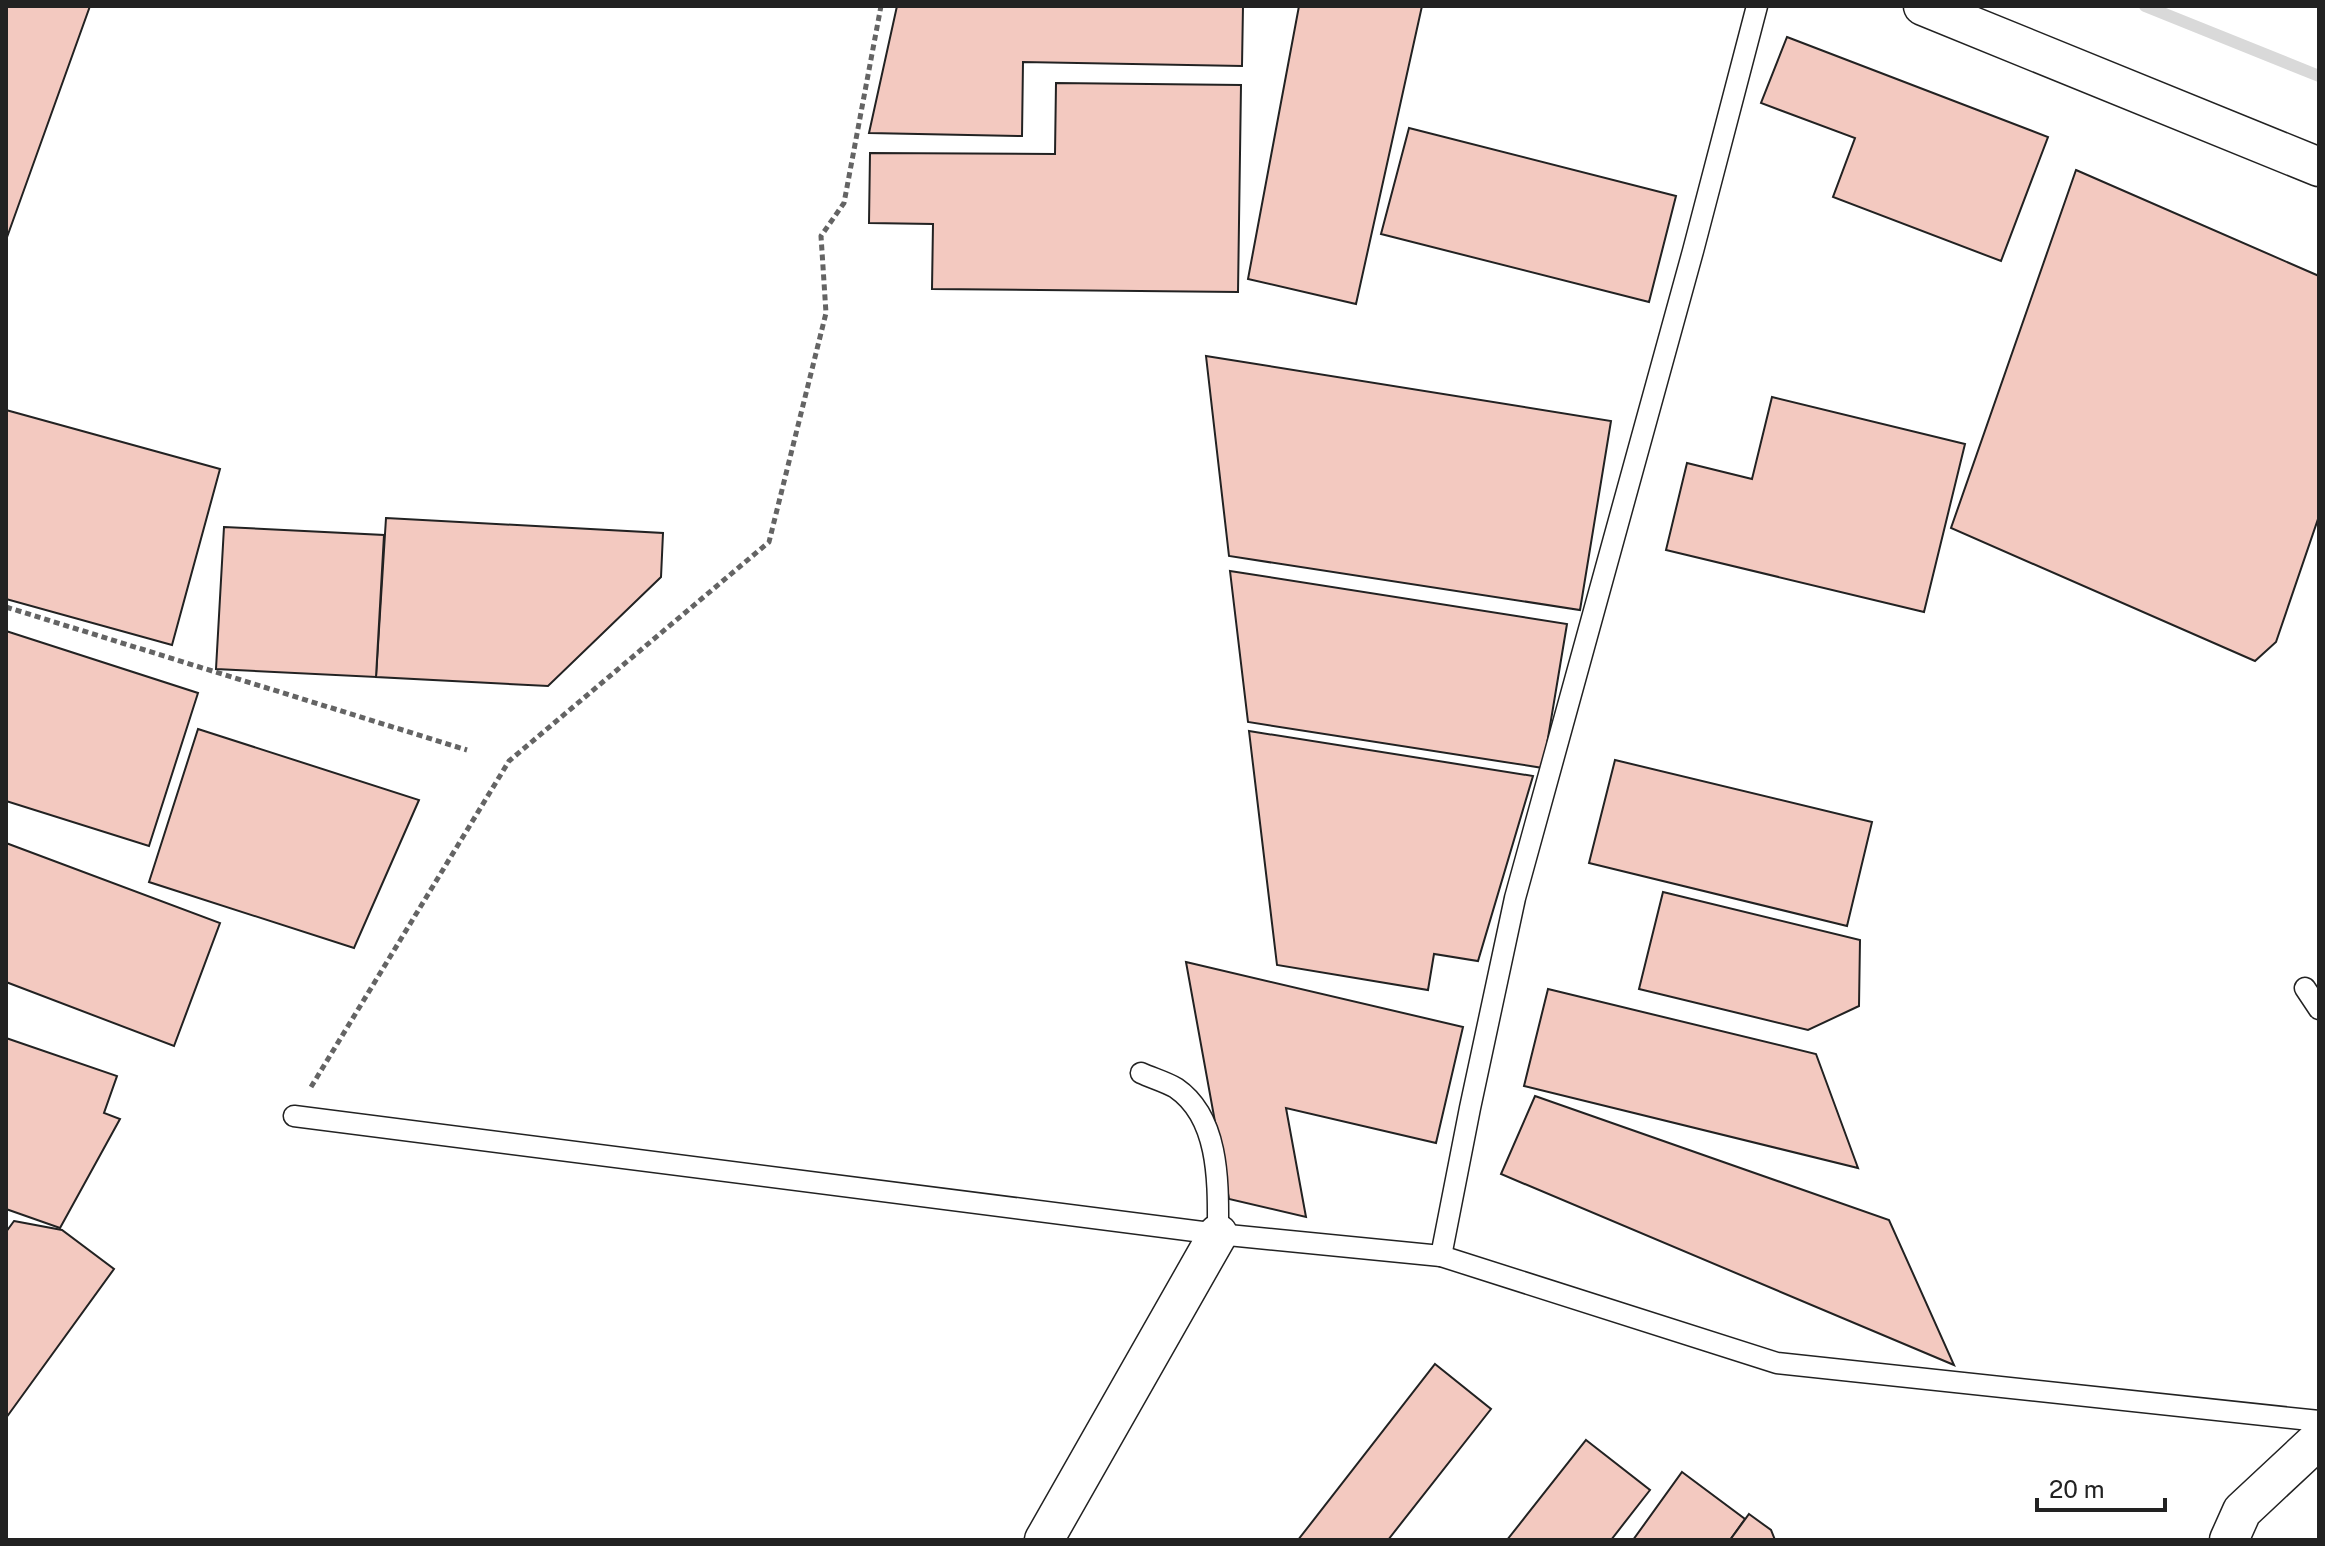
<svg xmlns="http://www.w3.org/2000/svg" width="2325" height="1546" font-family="'Public Sans',sans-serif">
	<rect width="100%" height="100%" fill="#fff"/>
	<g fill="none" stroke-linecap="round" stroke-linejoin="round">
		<!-- stream -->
		<polyline stroke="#d9d9d9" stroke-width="12" points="2145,6 2319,76"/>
	</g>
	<!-- building -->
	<g fill="#f3c9c0" stroke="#222" stroke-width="2">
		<polygon points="6,6 90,6 6,240"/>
		<polygon points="897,6 1243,6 1242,66 1023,62 1022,136 869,133"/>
		<polygon points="1299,6 1422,6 1356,304 1248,279"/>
		<polygon points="1787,37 2048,137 2001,261 1833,197 1855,138 1761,103"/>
		<polygon points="1056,83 1241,85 1238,292 932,289 933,224 869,223 870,153 1055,154"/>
		<polygon points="1409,128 1676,196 1649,302 1381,234"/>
		<polygon points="2076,170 2319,276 2319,516 2276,642 2255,661 1951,528"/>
		<polygon points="1206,356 1611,421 1580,610 1229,556"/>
		<polygon points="1772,397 1965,444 1924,612 1666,550 1687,463 1752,479"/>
		<polygon points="6,410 220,469 172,645 6,599"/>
		<polygon points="386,518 663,533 661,577 548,686 376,677"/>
		<polygon points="224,527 384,535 376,677 216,669"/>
		<polygon points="1230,571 1567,624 1543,768 1248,722"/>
		<polygon points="6,631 198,693 149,846 6,801"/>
		<polygon points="198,729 419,800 354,948 149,882"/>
		<polygon points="1249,731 1533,776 1478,961 1434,954 1428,990 1277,965"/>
		<polygon points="1615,760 1872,822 1847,926 1589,863"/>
		<polygon points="6,843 220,923 174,1046 6,982"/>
		<polygon points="1663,892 1860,940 1859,1006 1808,1030 1639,989"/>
		<polygon points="1186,962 1463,1027 1436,1143 1286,1108 1306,1217 1229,1199"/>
		<polygon points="1548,989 1816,1054 1858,1168 1524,1086"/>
		<polygon points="6,1038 117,1076 104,1113 120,1119 60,1228 6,1209"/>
		<polygon points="1535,1096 1889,1220 1954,1365 1501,1174"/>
		<polygon points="14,1221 62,1230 114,1269 6,1418 6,1232"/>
		<polygon points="1435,1364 1491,1409 1388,1540 1298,1540"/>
		<polygon points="1586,1440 1650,1490 1611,1540 1507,1540"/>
		<polygon points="1682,1472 1745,1519 1730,1540 1633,1540"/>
		<polygon points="1749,1514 1771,1530 1775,1540 1730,1540"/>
	</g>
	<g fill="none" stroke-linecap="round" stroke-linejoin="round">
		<!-- service casing -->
		<g stroke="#222" stroke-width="23">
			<g id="service">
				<polyline points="2305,988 2319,1009"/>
				<path d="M1141,1073C1152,1078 1166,1082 1176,1088C1221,1119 1218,1186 1218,1234"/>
				<polyline points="294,1116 1218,1234 1441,1256 1470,1108 1515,898 1693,251 1757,6"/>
				<polyline points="1441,1256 1777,1363 2319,1421"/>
			</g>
		</g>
		<!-- minor casing -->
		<g stroke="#222" stroke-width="41">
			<g id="minor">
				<polyline points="1923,6 2319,167"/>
				<polyline points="1044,1540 1218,1234"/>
				<polyline points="2229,1540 2242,1511 2319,1439"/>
			</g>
		</g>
		<!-- path -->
		<g stroke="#646464" stroke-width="5" stroke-dasharray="6 4" stroke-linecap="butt">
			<polyline points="6,607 467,750"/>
			<polyline points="311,1087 509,761 769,542 826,313 821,236 844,203 881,6"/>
		</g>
		<!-- service -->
		<use href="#service" stroke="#fff" stroke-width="20"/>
		<!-- minor -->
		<use href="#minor" stroke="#fff" stroke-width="38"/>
	</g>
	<!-- border -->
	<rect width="2325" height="1546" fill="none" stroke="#222222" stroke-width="16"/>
	<!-- scale -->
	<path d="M2037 1498v12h128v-12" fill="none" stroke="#222222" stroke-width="4"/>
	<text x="2049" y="1498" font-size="24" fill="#222222" stroke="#ffffff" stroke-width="6" paint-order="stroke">20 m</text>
</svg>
